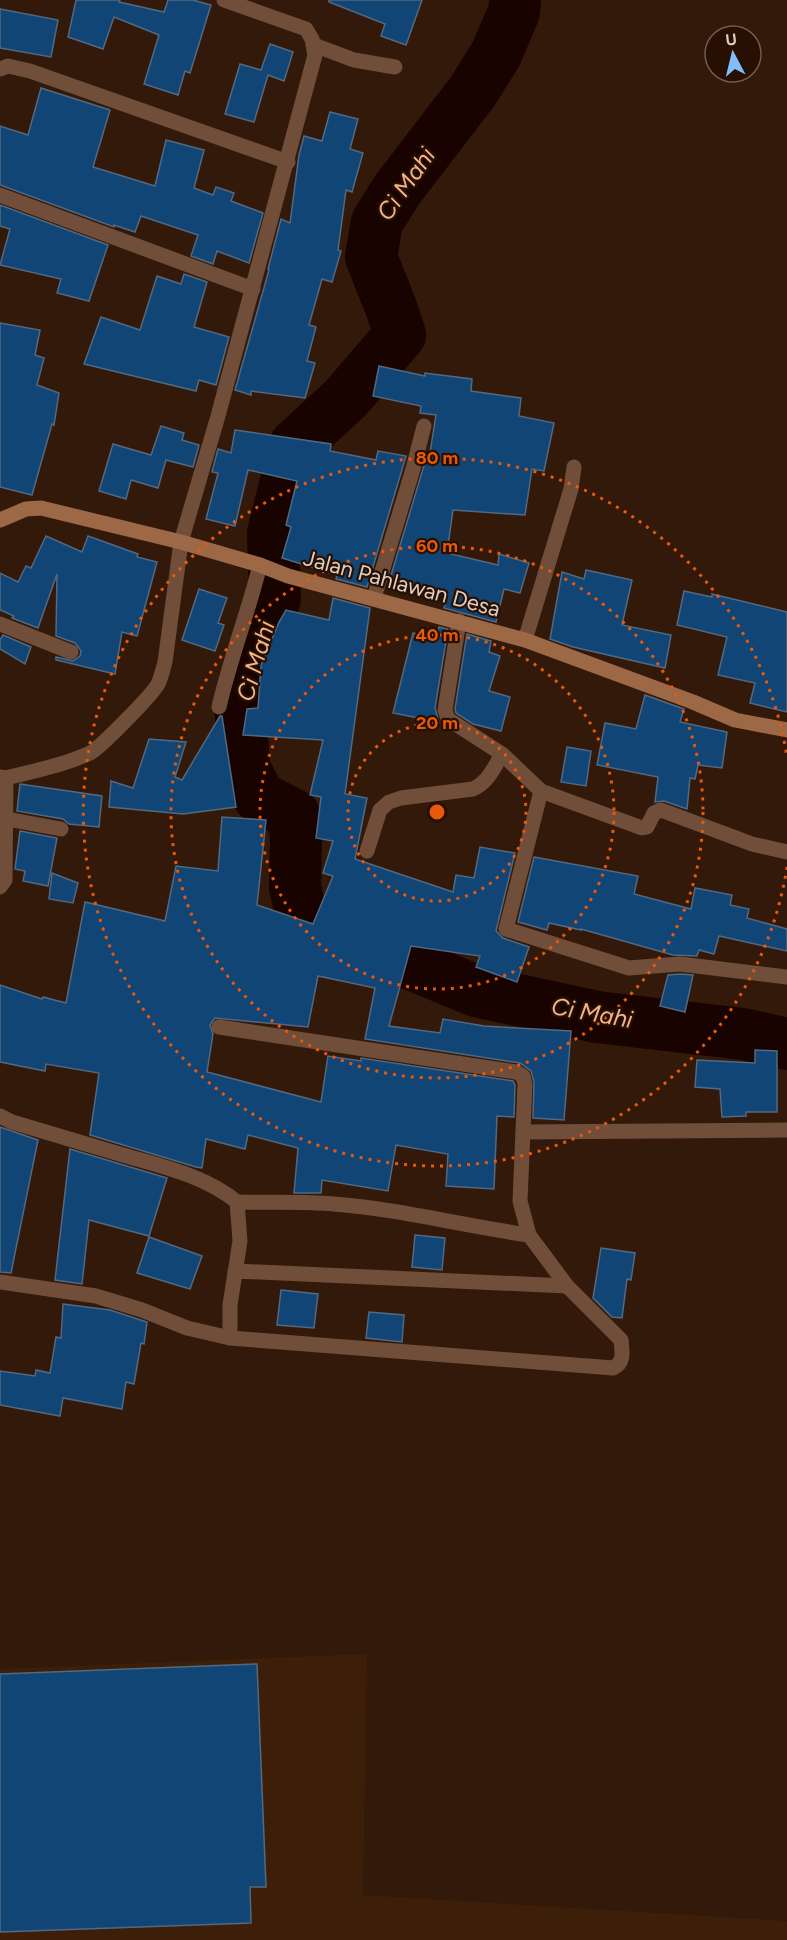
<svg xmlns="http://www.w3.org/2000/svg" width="787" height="1940" font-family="Figtree,sans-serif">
	<rect width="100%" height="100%" fill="#321909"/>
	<!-- built -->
	<polygon fill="#3d1f09" points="367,1654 363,1895 787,1921 787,1940 0,1940 0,1669"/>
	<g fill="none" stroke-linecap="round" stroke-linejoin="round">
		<!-- river -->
		<polyline stroke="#180300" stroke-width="52" points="515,0 514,12 496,54 473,91 397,190 377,222 371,257 392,310 400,335 346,398 295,445 273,533 275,599 240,701 244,767 259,797 294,815 296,841 295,887 302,919 327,937 375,949 476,991 597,1017 743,1034 787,1044"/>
	</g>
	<!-- building -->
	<g fill="#104575" stroke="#526981" stroke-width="1.5">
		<polygon points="76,0 120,0 119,2 164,12 168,0 193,0 211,5 190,73 185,71 178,95 144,84 159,35 114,17 103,49 68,37"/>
		<polygon points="329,0 422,0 406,45 381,36 385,24 329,2"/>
		<polygon points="0,9 58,20 51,57 0,48"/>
		<polygon points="270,44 293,52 284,81 268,75 254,122 225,114 240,64 261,70"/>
		<polygon points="41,88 110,110 93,167 155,186 166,140 204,150 194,188 213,195 216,187 234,193 231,201 263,213 249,263 217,251 213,264 191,256 198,235 141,216 135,232 114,225 114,227 0,185 0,126 28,135"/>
		<polygon points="330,112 358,119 350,149 363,153 352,192 346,190 338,250 341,251 332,282 322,279 309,325 316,327 307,361 315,363 305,398 251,391 251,395 235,390 269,270 268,269 281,219 290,223 299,155 304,136 322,141"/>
		<polygon points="0,205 108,245 89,301 57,293 61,279 0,265 10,229 0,226"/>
		<polygon points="184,274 207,282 194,327 229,337 216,385 199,380 196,391 84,364 101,317 140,330 157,276 181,284"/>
		<polygon points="0,323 40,330 35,355 44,358 37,385 59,393 54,425 52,424 32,495 0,487"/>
		<polygon points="379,366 425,376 425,373 472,379 471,391 521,398 519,416 554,423 544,471 532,469 525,515 453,510 447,553 498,565 499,554 529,563 520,593 504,589 496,622 444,608 448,594 389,582 426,459 429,459 436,415 420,413 421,406 373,396"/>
		<polygon points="161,426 184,433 182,440 199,445 193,467 166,460 158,488 131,480 126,499 99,491 113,444 151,455"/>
		<polygon points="235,430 331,444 330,451 376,460 378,451 406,456 367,587 336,579 337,575 282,558 291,527 286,525 297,481 248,470 235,526 206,519 218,473 212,472 218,449 231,453"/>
		<polygon points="46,536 82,552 88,536 138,554 137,557 157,562 137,636 122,632 115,674 56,660 56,657 73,661 80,656 81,651 75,643 56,636 57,574 38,628 12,618 14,616 0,610 0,573 18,582 26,566 31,568"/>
		<polygon points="586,570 632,580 622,625 671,635 665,668 573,647 550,639 562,572 584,579"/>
		<polygon points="199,589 227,598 218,623 224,625 215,651 182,640"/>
		<polygon points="684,591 712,597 712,594 787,612 787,712 750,703 755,683 718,675 727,637 677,625"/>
		<polygon points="333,598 370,608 345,794 367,798 355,859 453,892 456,875 474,878 480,847 515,853 496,931 503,938 529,947 517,982 476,967 480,956 411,946 389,1026 440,1033 443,1019 484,1026 571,1031 564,1120 533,1118 534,1082 531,1071 520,1063 365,1039 375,988 318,976 308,1027 215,1018 210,1025 213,1034 207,1072 321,1102 328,1056 361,1061 361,1058 513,1081 515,1085 514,1117 497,1116 494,1189 446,1186 448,1154 396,1145 388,1191 322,1180 321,1193 294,1193 298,1148 248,1135 245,1149 206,1139 202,1168 196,1167 90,1135 99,1073 46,1064 45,1071 0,1062 0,985 42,999 43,997 66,1003 85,902 165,921 176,866 218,871 222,817 266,820 257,905 313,924 333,876 323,873 333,841 316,838 321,797 310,795 323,740 243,735 247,709 258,708 261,665 279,622 286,610 329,620"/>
		<polygon points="439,627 448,629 435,708 439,722 393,713 413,633 436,639"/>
		<polygon points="467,634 491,641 489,652 500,656 489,691 510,697 501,731 473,724 456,713 455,709"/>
		<polygon points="3,635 31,647 25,664 0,649 0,640"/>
		<polygon points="645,695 684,709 680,722 727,732 722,768 698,765 695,779 690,778 687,809 664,801 655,802 658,777 597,765 605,723 636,729"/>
		<polygon points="220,716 222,716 236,807 183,814 109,807 111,781 133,788 149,739 186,742 175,777 182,780"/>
		<polygon points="567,747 591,751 586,786 561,782"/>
		<polygon points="20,784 102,796 99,827 69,824 63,819 17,811"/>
		<polygon points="20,831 57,838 48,886 23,881 25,871 15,869"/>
		<polygon points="534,857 638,876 634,894 691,909 695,888 732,895 730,905 749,909 747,918 787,929 787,951 719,936 714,954 699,950 697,956 673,955 581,929 581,930 549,923 547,930 518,922"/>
		<polygon points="52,873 78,883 73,903 49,899"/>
		<polygon points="680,974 693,975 685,1012 660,1006 668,975"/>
		<polygon points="755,1050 777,1051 777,1112 746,1112 746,1116 722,1117 720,1089 695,1087 697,1060 755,1063"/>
		<polygon points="0,1127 38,1140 11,1273 0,1272"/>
		<polygon points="70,1149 167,1178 149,1236 89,1220 82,1284 55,1280"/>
		<polygon points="415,1235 445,1238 442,1270 412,1267"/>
		<polygon points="149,1237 202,1256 190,1289 137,1273"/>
		<polygon points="601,1248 635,1253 631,1280 627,1279 622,1318 612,1317 593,1298"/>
		<polygon points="281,1290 318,1294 314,1328 277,1325"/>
		<polygon points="63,1304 110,1310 147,1322 144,1344 141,1343 134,1384 126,1382 122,1409 63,1398 60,1416 0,1405 0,1371 35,1376 36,1370 50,1373 56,1337 61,1338"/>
		<polygon points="369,1312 404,1315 402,1342 366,1338"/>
		<polygon points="257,1664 266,1887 250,1887 251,1923 0,1932 0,1674"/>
	</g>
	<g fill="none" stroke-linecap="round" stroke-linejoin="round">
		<!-- street -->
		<g stroke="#704e3a" stroke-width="15">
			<polyline points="314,45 354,60 395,67"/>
			<polyline points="0,69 8,66 30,71 288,162"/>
			<polyline points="0,195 253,289"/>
			<polyline points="374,598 413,469 424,426"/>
			<polyline points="459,621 445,710 448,719 502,754 541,791 642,828 647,827 654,813 661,810 752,844 787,852"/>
			<polyline points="0,624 71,652"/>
			<polyline points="525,640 571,489 574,467"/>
			<path d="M219,707C230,659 248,613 260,565"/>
			<path d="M0,777L6,778C34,771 64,765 90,753C100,748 152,695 158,684C161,678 163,669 165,662L181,542L218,416L315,55L312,39L306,29L224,0"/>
			<polyline points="541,791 506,929 629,968 680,964 787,977"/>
			<polyline points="7,819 61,829"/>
			<path d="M367,851L380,810L389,802L401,798L473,789C488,782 494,768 502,754"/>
			<polyline points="0,887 5,880 6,778"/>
			<path d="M0,1116L12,1122C49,1133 86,1144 123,1155C161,1166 206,1176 237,1202L240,1241L230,1305V1338"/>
			<polyline points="523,1132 787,1130"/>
			<path d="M237,1202C269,1203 302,1201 334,1204C399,1209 464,1226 529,1235"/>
			<polyline points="235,1271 567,1286"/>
			<path d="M0,1282L96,1296L142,1310L187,1328L230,1338L613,1368C625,1363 622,1351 621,1340L567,1286L529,1235L520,1201L525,1084L523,1076L516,1072L219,1027"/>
		</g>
		<!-- secondary -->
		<polyline stroke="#9d6846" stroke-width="15" points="0,520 26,509 41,508 181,542 260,565 288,576 525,640 693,702 735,720 787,730"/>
	</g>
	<!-- distance rings -->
	<g fill="none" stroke="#e8590c" stroke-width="3" stroke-dasharray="3 6">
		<circle cx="437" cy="812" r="89"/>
		<circle cx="437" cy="812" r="177"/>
		<circle cx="437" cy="812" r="266"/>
		<path d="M787 867A354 354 0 1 1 787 757"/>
	</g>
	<g text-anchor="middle" stroke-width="4.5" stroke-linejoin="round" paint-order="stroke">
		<!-- street labels -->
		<g font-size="22" fill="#dfcdc3" stroke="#271002">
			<text transform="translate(402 583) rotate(15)" y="8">Jalan Pahlawan Desa</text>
		</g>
		<!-- water labels -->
		<g font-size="24" font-style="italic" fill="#f2b28a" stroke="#271002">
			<text transform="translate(406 184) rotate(-55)" y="8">Ci Mahi</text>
			<text transform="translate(256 661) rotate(-74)" y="8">Ci Mahi</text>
			<text transform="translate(592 1013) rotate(10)" y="8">Ci Mahi</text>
		</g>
	</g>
	<circle cx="437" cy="812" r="9" fill="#e8590c" stroke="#271002" stroke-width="3"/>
	<g font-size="18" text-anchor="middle" font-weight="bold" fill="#e8590c" stroke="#271002" stroke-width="4.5" stroke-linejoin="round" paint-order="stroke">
		<text x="437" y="464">80 m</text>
		<text x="437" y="552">60 m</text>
		<text x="437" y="641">40 m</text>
		<text x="437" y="729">20 m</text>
	</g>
	<!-- north arrow -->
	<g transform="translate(733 54) rotate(353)"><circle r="28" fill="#271002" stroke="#715c4f" stroke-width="1.5"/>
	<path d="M0-4.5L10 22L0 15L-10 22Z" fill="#82bcfa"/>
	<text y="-9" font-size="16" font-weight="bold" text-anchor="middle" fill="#dfcdc3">U</text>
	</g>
</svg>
